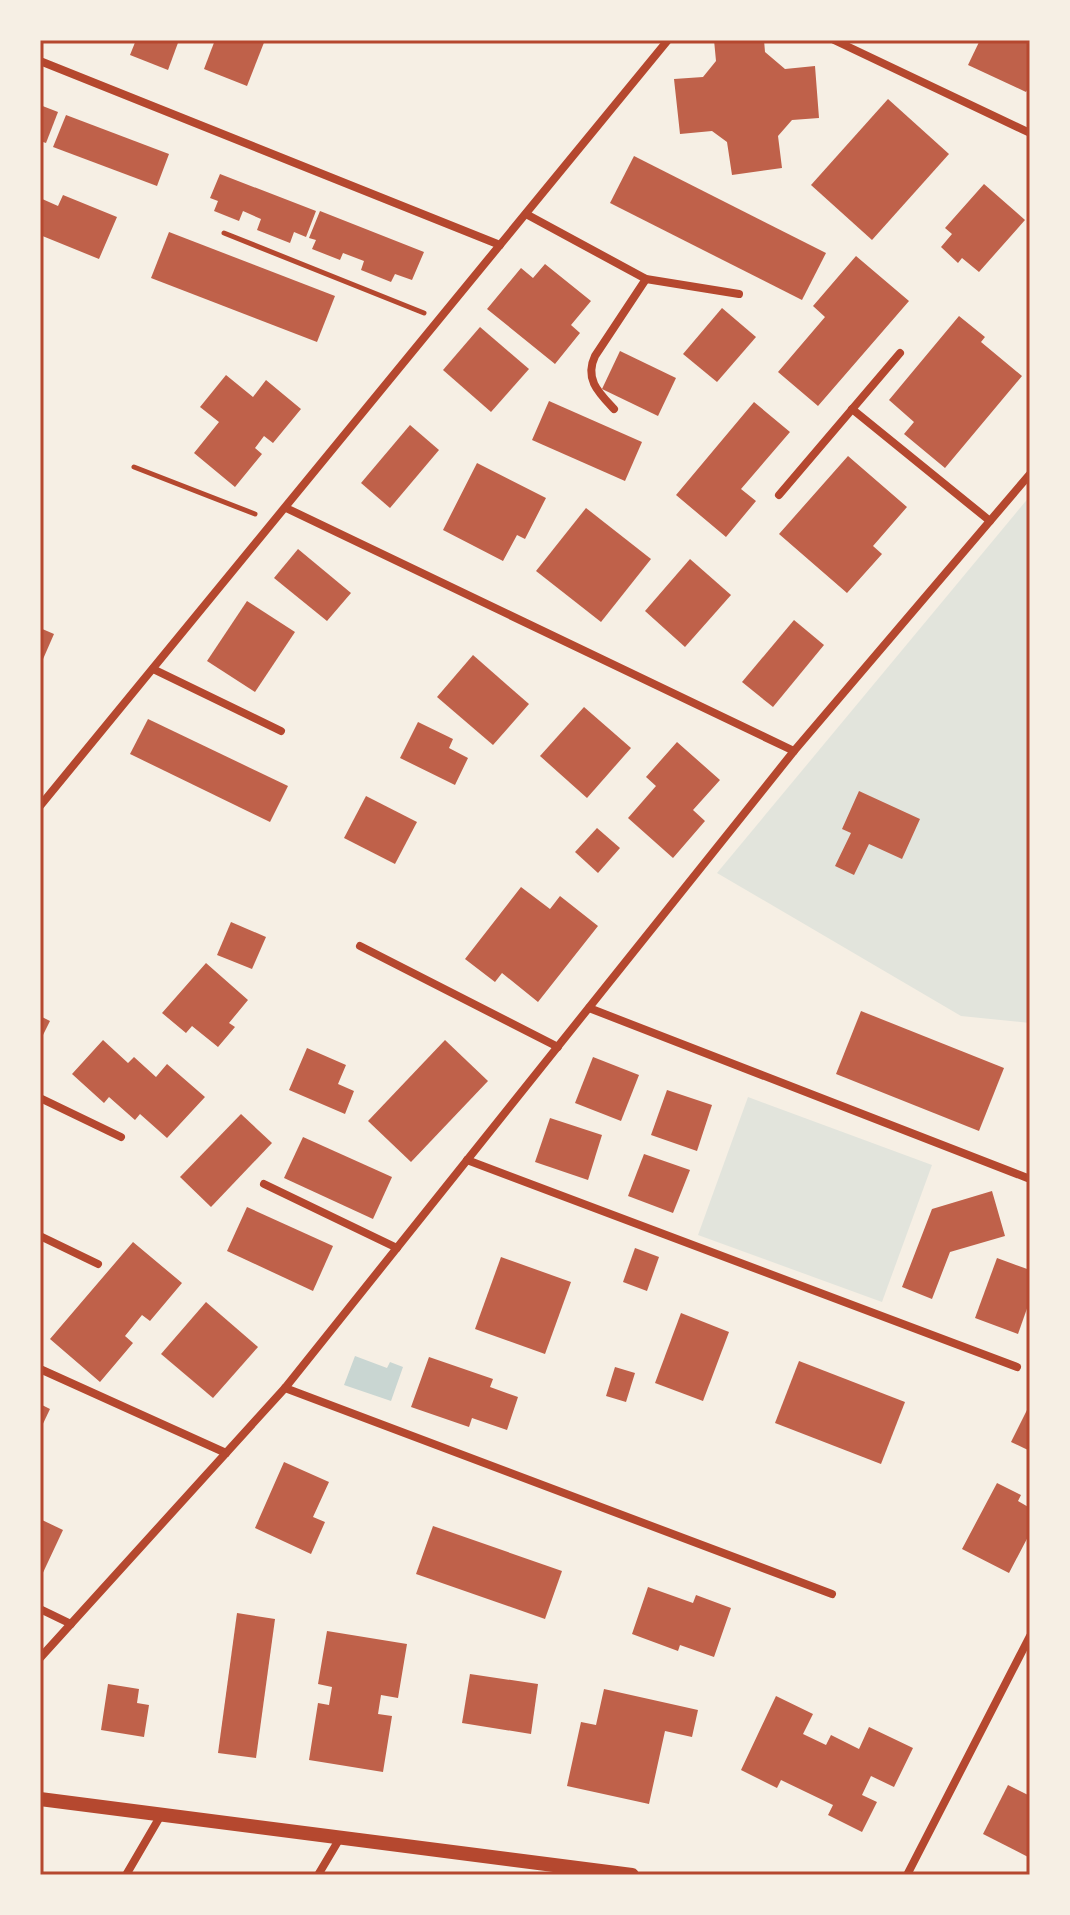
<svg xmlns="http://www.w3.org/2000/svg" width="1070" height="1915" font-family="Manrope,sans-serif">
	<rect width="100%" height="100%" fill="#f6efe4"/>
	<!-- green -->
	<g fill="#e2e4dc">
		<polygon points="1030,496 1030,1023 961,1016 717,873"/>
		<polygon points="748,1097 932,1165 882,1302 698,1235"/>
	</g>
	<!-- water -->
	<polygon fill="#c9d6d2" points="355,1356 387,1368 390,1362 403,1367 391,1401 344,1385"/>
	<!-- building -->
	<g fill="#bf614a">
		<polygon points="136,40 179,40 168,70 130,55"/>
		<polygon points="215,40 265,40 247,86 204,69"/>
		<polygon points="714,40 764,40 765,52 785,69 815,66 819,118 792,120 778,136 782,168 732,175 727,142 712,131 680,134 674,79 703,77 716,61"/>
		<polygon points="980,40 1030,40 1030,85 1026,92 968,65"/>
		<polygon points="888,99 949,154 872,240 811,185"/>
		<polygon points="40,105 58,112 46,143 40,141"/>
		<polygon points="66,115 169,154 157,186 53,147"/>
		<polygon points="634,156 826,253 802,300 610,203"/>
		<polygon points="220,174 316,211 306,237 294,232 290,243 257,230 261,219 243,211 239,221 214,211 218,201 210,198"/>
		<polygon points="984,184 1025,220 979,272 962,258 958,263 941,247 952,234 945,228"/>
		<polygon points="63,195 117,217 99,259 40,235 40,198 58,206"/>
		<polygon points="320,211 424,252 412,280 395,274 391,282 361,270 364,261 343,253 340,260 312,249 316,240 309,238"/>
		<polygon points="169,232 335,296 317,342 151,278"/>
		<polygon points="856,256 909,301 818,406 778,372 825,317 813,306"/>
		<polygon points="545,264 591,301 571,325 580,333 555,364 487,309 521,268 533,278"/>
		<polygon points="722,308 756,337 717,382 683,354"/>
		<polygon points="959,316 985,337 981,342 1022,376 945,468 904,434 914,422 889,400"/>
		<polygon points="480,327 529,369 491,412 443,370"/>
		<polygon points="620,351 676,378 658,416 602,389"/>
		<polygon points="226,375 253,397 266,380 301,409 273,443 264,436 255,448 262,454 235,487 194,453 219,422 200,407"/>
		<polygon points="549,401 642,442 625,481 532,440"/>
		<polygon points="754,402 790,432 741,489 756,501 726,537 676,495"/>
		<polygon points="410,425 439,450 390,508 361,483"/>
		<polygon points="848,456 907,507 873,546 882,554 847,593 779,534"/>
		<polygon points="477,463 546,498 525,539 517,535 503,561 443,530"/>
		<polygon points="586,508 651,559 601,622 536,571"/>
		<polygon points="298,549 351,593 327,621 274,578"/>
		<polygon points="690,559 731,595 685,647 645,611"/>
		<polygon points="247,601 295,632 255,692 207,661"/>
		<polygon points="794,620 824,645 773,707 742,682"/>
		<polygon points="40,628 54,634 40,666"/>
		<polygon points="473,655 529,704 493,745 437,697"/>
		<polygon points="584,707 631,748 587,798 540,756"/>
		<polygon points="148,719 288,786 270,822 130,754"/>
		<polygon points="418,722 453,739 449,748 468,758 455,785 400,758"/>
		<polygon points="677,742 720,780 693,810 705,821 673,858 628,818 656,786 646,777"/>
		<polygon points="859,791 920,819 902,859 869,844 854,875 835,866 851,833 842,829"/>
		<polygon points="366,796 417,822 395,864 344,838"/>
		<polygon points="597,828 620,848 598,873 575,852"/>
		<polygon points="521,887 550,909 560,896 598,926 538,1002 502,973 495,982 465,959"/>
		<polygon points="231,922 266,937 252,969 217,955"/>
		<polygon points="206,963 248,1000 229,1023 235,1027 218,1047 192,1026 186,1033 162,1013"/>
		<polygon points="861,1011 1004,1068 979,1131 836,1074"/>
		<polygon points="40,1016 50,1021 40,1041"/>
		<polygon points="103,1040 128,1063 134,1057 156,1077 167,1064 205,1097 167,1138 140,1114 135,1120 109,1097 104,1103 72,1074"/>
		<polygon points="445,1040 488,1081 411,1162 368,1121"/>
		<polygon points="307,1048 346,1065 338,1084 354,1091 345,1114 289,1090"/>
		<polygon points="593,1057 639,1075 621,1121 575,1103"/>
		<polygon points="667,1090 712,1105 697,1151 651,1135"/>
		<polygon points="241,1114 272,1143 211,1207 180,1177"/>
		<polygon points="550,1118 602,1135 588,1180 535,1162"/>
		<polygon points="303,1137 392,1177 373,1219 284,1178"/>
		<polygon points="644,1154 690,1170 673,1213 628,1196"/>
		<polygon points="992,1191 1005,1236 950,1252 932,1299 902,1287 932,1209"/>
		<polygon points="247,1207 333,1246 313,1291 227,1251"/>
		<polygon points="133,1242 182,1283 150,1321 142,1315 125,1336 133,1343 100,1382 50,1339"/>
		<polygon points="635,1248 659,1257 647,1291 623,1282"/>
		<polygon points="501,1257 571,1282 545,1354 475,1329"/>
		<polygon points="997,1258 1030,1270 1030,1300 1018,1334 975,1318"/>
		<polygon points="206,1302 258,1347 213,1398 161,1354"/>
		<polygon points="681,1313 729,1332 703,1401 655,1383"/>
		<polygon points="429,1357 493,1379 490,1387 518,1397 507,1430 472,1418 469,1427 411,1407"/>
		<polygon points="799,1361 905,1402 881,1464 775,1423"/>
		<polygon points="615,1367 635,1373 626,1402 606,1396"/>
		<polygon points="40,1404 50,1409 40,1430"/>
		<polygon points="1030,1404 1030,1451 1011,1442"/>
		<polygon points="284,1462 329,1482 313,1517 325,1522 311,1554 255,1528"/>
		<polygon points="997,1483 1021,1495 1018,1501 1030,1508 1030,1533 1009,1573 962,1549"/>
		<polygon points="40,1519 63,1530 40,1579"/>
		<polygon points="433,1526 562,1571 545,1619 416,1574"/>
		<polygon points="648,1587 693,1603 696,1595 731,1608 714,1657 680,1645 678,1651 632,1634"/>
		<polygon points="237,1613 275,1619 256,1758 218,1753"/>
		<polygon points="327,1631 407,1644 398,1698 381,1695 378,1714 392,1716 383,1772 309,1760 318,1703 329,1705 332,1687 318,1684"/>
		<polygon points="470,1674 538,1684 531,1734 462,1723"/>
		<polygon points="108,1684 139,1689 137,1703 149,1705 144,1737 101,1730"/>
		<polygon points="604,1689 698,1710 692,1737 665,1731 649,1804 567,1786 581,1722 596,1725"/>
		<polygon points="776,1696 813,1714 803,1734 826,1745 831,1735 859,1749 869,1727 913,1748 894,1787 871,1776 862,1795 877,1802 862,1832 828,1815 833,1805 781,1780 777,1788 741,1770"/>
		<polygon points="1008,1785 1030,1796 1030,1858 983,1834"/>
	</g>
	<g fill="none" stroke-linecap="round" stroke-linejoin="round">
		<!-- path -->
		<g stroke="#b5482f" stroke-width="5">
			<polyline points="224,233 424,313"/>
			<polyline points="134,467 255,514"/>
		</g>
		<!-- minor -->
		<g stroke="#b5482f" stroke-width="8">
			<polyline points="834,40 1030,133"/>
			<polyline points="40,61 500,245"/>
			<polyline points="526,214 646,279 739,294"/>
			<path d="M614,409C599,393 584,379 595,356L646,279"/>
			<polyline points="852,409 990,521"/>
			<polyline points="779,495 900,353"/>
			<polyline points="286,508 794,751"/>
			<polyline points="153,669 281,731"/>
			<polyline points="40,806 668,40"/>
			<polyline points="360,946 558,1047"/>
			<polyline points="589,1008 1030,1179"/>
			<polyline points="40,1098 121,1137"/>
			<polyline points="467,1160 1017,1367"/>
			<polyline points="264,1184 397,1248"/>
			<polyline points="40,1236 98,1264"/>
			<polyline points="40,1369 226,1453"/>
			<polyline points="285,1388 832,1594"/>
			<polyline points="40,1609 71,1624"/>
			<polyline points="40,1658 285,1388 794,751 1030,474"/>
			<polyline points="126,1875 161,1815"/>
			<polyline points="318,1875 340,1838"/>
			<polyline points="907,1875 1030,1636"/>
		</g>
		<!-- tertiary -->
		<polyline stroke="#b5482f" stroke-width="14" points="40,1799 632,1875"/>
	</g>
	<!-- border -->
	<rect width="1070" height="1915" fill="none" stroke="#f6efe4" stroke-width="84"/>
	<rect x="42" y="42" width="986" height="1831" fill="none" stroke="#b5482f" stroke-width="3"/>
</svg>
